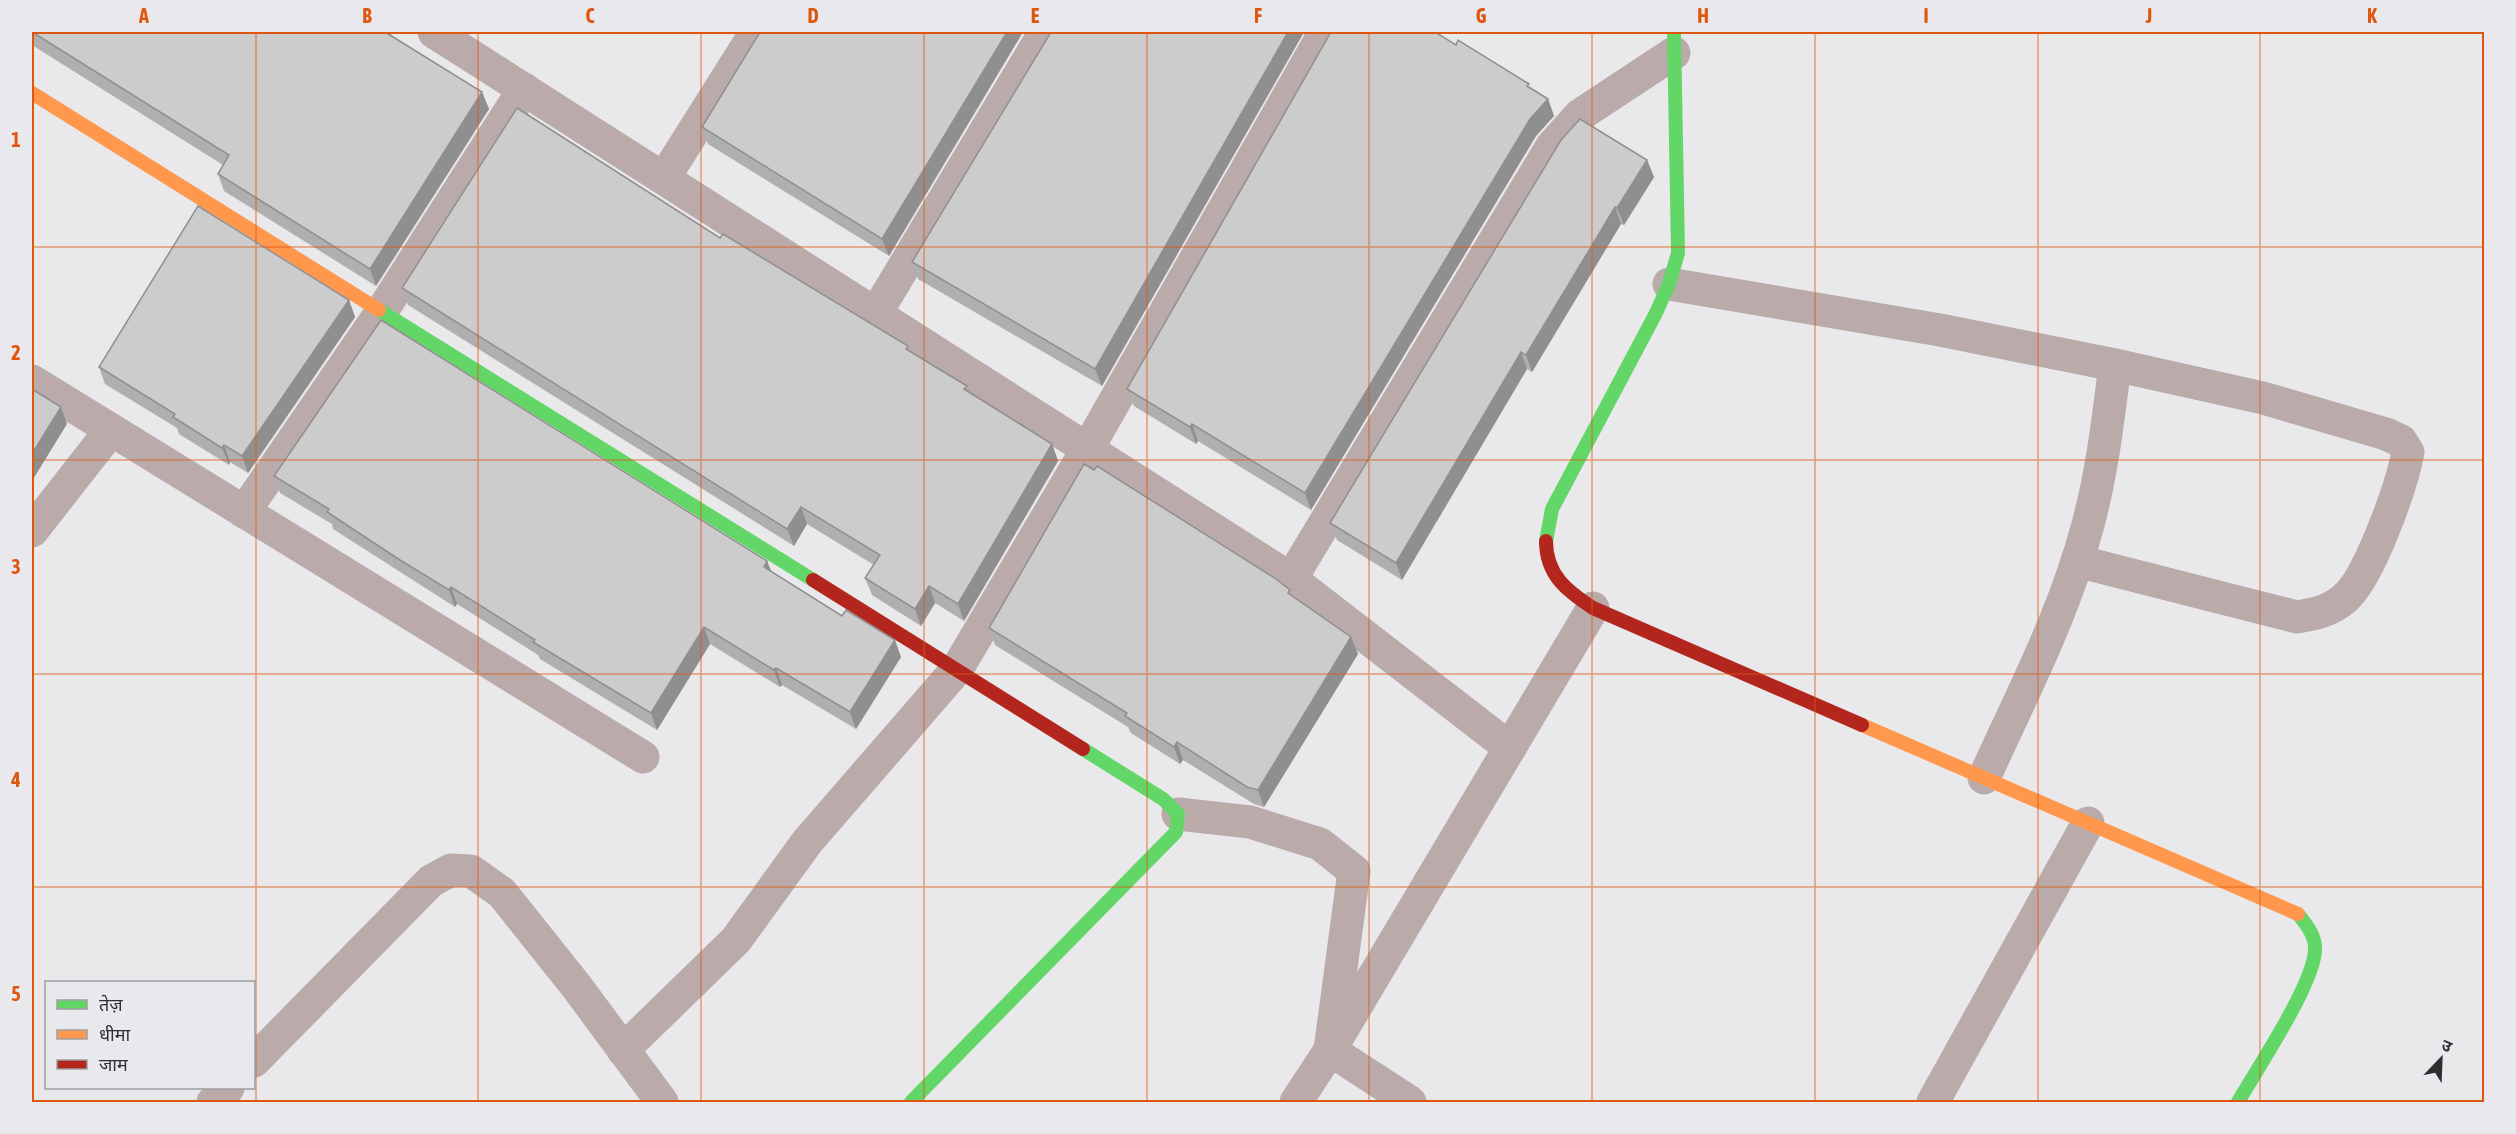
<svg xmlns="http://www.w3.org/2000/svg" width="2516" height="1134" font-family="'Asap Condensed','Noto Sans Devanagari',sans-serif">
	<rect width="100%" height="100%" fill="#e9e9ec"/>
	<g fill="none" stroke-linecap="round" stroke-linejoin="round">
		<!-- street -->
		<g stroke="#baabaa" stroke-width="33">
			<polyline points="434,32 1291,579 1510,748"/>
			<polyline points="664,178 756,32"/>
			<path d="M1669,284L1940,330L2115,365L2263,398L2386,434L2401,441L2408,452C2402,485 2369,579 2344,599C2330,611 2315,614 2297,617L2077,561"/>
			<polyline points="876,313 1045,32"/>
			<polyline points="32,381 643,757"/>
			<polyline points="244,512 382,311 524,89"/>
			<polyline points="32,531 111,430"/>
			<polyline points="1291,579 1552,146 1580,115 1674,53"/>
			<path d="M1984,778C2021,696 2064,615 2087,528C2102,474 2108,420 2115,365"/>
			<polyline points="1178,814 1250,822 1320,844 1354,871 1330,1050 1410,1102"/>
			<polyline points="623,1050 736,940 807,842 957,669 1088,448 1325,32"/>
			<polyline points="254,1061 431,881 451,870 471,871 502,893 577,987 662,1102"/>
			<polyline points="213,1102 228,1088"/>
			<polyline points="1296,1102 1330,1050 1593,608"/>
			<polyline points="1933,1102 2088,823"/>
		</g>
		<!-- fast -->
		<g stroke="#63d668" stroke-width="14">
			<polyline points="379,310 813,580"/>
			<polyline points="1546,541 1552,509 1656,313 1669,284 1678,253 1674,32"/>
			<polyline points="911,1102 1176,832 1178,814 1163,799 1083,749"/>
			<path d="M2238,1102C2257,1069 2314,984 2315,950C2316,936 2306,924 2298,914"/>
		</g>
		<!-- slow -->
		<g stroke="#ff974d" stroke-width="14">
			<polyline points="32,93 379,310"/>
			<polyline points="1862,725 2298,914"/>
		</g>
		<!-- jam -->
		<g stroke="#b3261e" stroke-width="14">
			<path d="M1546,541C1546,575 1567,591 1593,608L1862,725"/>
			<polyline points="813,580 1083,749"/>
		</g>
	</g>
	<!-- wall -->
	<g fill="#b0afb0">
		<polygon points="32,32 389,32 390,34 482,92 489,109 376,286 224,191 218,174 223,165 32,45"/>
		<polygon points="760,32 1023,32 889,256 708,144 702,127"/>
		<polygon points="1051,32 1304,32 1102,386 918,279 912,262"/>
		<polygon points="1456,45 1548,99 1554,116 1536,136 1311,510 1198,441 1196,444 1134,406 1127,389"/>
		<polygon points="1647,160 1654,177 1624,225 1621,224 1532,372 1527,369 1402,580 1337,540 1330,523"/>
		<polygon points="720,238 910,351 969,392 1052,444 1058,461 964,621 935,603 921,626 872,595 865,578 874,565 807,524 794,546 408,305 402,288"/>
		<polygon points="349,300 355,317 248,473 230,462 229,465 179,434 177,428 105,384 99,367"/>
		<polygon points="274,476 767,561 771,572 901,657 856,729 782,685 780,687 710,644 657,730 540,659 538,655 457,604 455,607 333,529 332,524 280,493"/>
		<polygon points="1292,596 1358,654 1264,807 1254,804 1183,760 1180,764 1131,733 1128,727 995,645 989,628"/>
	</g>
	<!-- shaded-wall -->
	<g fill="#908f90">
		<polygon points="1007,32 1023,32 889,256 882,239"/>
		<polygon points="1288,32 1304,32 1102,386 1095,369"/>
		<polygon points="482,92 489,109 376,286 370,269"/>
		<polygon points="1548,99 1554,116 1536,136 1311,510 1305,493 1530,119"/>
		<polygon points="1647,160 1654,177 1624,225 1617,208"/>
		<polygon points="1615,207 1621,224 1532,372 1526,355"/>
		<polygon points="349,300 355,317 248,473 242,456"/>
		<polygon points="1521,352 1527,369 1402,580 1396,563"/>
		<polygon points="61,407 67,424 32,481 32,454"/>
		<polygon points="1192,424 1198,441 1196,444 1190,427"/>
		<polygon points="1052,444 1058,461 964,621 958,604"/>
		<polygon points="224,445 230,462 229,465 222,448"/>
		<polygon points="801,507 807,524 794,546 787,529"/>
		<polygon points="767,561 774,578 764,567"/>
		<polygon points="929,586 935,603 921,626 915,609"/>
		<polygon points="451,587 457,604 455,607 449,590"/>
		<polygon points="704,627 710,644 657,730 651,713"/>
		<polygon points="1351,637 1358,654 1264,807 1258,790"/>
		<polygon points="895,640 901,657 856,729 850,712"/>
		<polygon points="776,668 782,685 780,687 774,670"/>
		<polygon points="1177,742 1183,760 1180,764 1174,747"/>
	</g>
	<!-- building -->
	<g fill="#cdcccd" stroke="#908f90" stroke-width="1.5">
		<polygon points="32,32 385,32 482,92 370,269 218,174 229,155"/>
		<polygon points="760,32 1007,32 882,239 702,127"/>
		<polygon points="1051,32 1288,32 1095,369 912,262"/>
		<polygon points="1331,32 1435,32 1456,45 1458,40 1529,84 1527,86 1548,99 1530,119 1305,493 1192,424 1190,427 1127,389"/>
		<polygon points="517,108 720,238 723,234 908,346 906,349 967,386 964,389 1052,444 958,604 929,586 915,609 865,578 880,555 801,507 787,529 402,288"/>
		<polygon points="1580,119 1647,160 1617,208 1615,207 1526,355 1521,352 1396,563 1330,523 1561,140"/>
		<polygon points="198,206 349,300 242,456 224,445 222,448 173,417 175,414 99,367"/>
		<polygon points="381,320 767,561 764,567 842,616 846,610 895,640 850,712 776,668 774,670 704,627 651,713 533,642 535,640 451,587 449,590 400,560 327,512 329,509 274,476"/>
		<polygon points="32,389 61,407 32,454"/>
		<polygon points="1084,464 1094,470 1097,466 1276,579 1290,590 1288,593 1351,637 1258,790 1247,787 1177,742 1174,747 1125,716 1127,713 989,628"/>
	</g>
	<!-- grid -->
	<path fill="none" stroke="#df570e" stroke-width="1.5" stroke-opacity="0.55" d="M256,32V1102M478,32V1102M701,32V1102M924,32V1102M1147,32V1102M1369,32V1102M1592,32V1102M1815,32V1102M2038,32V1102M2260,32V1102M32,247H2484M32,460H2484M32,674H2484M32,887H2484"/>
	<!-- border -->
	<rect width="2516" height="1134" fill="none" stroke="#e8e8ed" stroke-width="66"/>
	<!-- legend -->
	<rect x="45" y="981" width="210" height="108" fill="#e8e8ed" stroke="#9e9ea2" stroke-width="1.5"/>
	<rect x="57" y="1000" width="30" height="9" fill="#63d668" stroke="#9e9ea2" stroke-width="1.5"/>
	<text x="99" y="1011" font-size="18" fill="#2f2f31">तेज़</text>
	<rect x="57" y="1030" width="30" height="9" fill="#ff974d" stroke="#9e9ea2" stroke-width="1.5"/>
	<text x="99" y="1041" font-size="18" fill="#2f2f31">धीमा</text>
	<rect x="57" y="1060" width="30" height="9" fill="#b3261e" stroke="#9e9ea2" stroke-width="1.5"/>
	<text x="99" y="1071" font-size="18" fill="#2f2f31">जाम</text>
	<!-- north arrow -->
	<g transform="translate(2441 1059) rotate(23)" stroke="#e8e8ed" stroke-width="4.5" paint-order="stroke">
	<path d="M0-4.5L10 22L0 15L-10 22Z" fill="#2f2f31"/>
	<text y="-9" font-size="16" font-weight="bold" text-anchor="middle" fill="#2f2f31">उ</text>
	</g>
	<rect x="33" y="33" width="2450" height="1068" fill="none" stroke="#df570e" stroke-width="2"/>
	<g font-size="20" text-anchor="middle" font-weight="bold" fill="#df570e">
		<text x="144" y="23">A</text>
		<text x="367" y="23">B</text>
		<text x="590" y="23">C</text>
		<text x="813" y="23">D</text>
		<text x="1035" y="23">E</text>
		<text x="1258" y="23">F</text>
		<text x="1481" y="23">G</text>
		<text x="1703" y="23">H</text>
		<text x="1926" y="23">I</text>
		<text x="2149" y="23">J</text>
		<text x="2372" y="23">K</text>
		<text x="16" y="147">1</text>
		<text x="16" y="360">2</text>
		<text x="16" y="574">3</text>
		<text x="16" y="787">4</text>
		<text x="16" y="1001">5</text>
	</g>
</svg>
